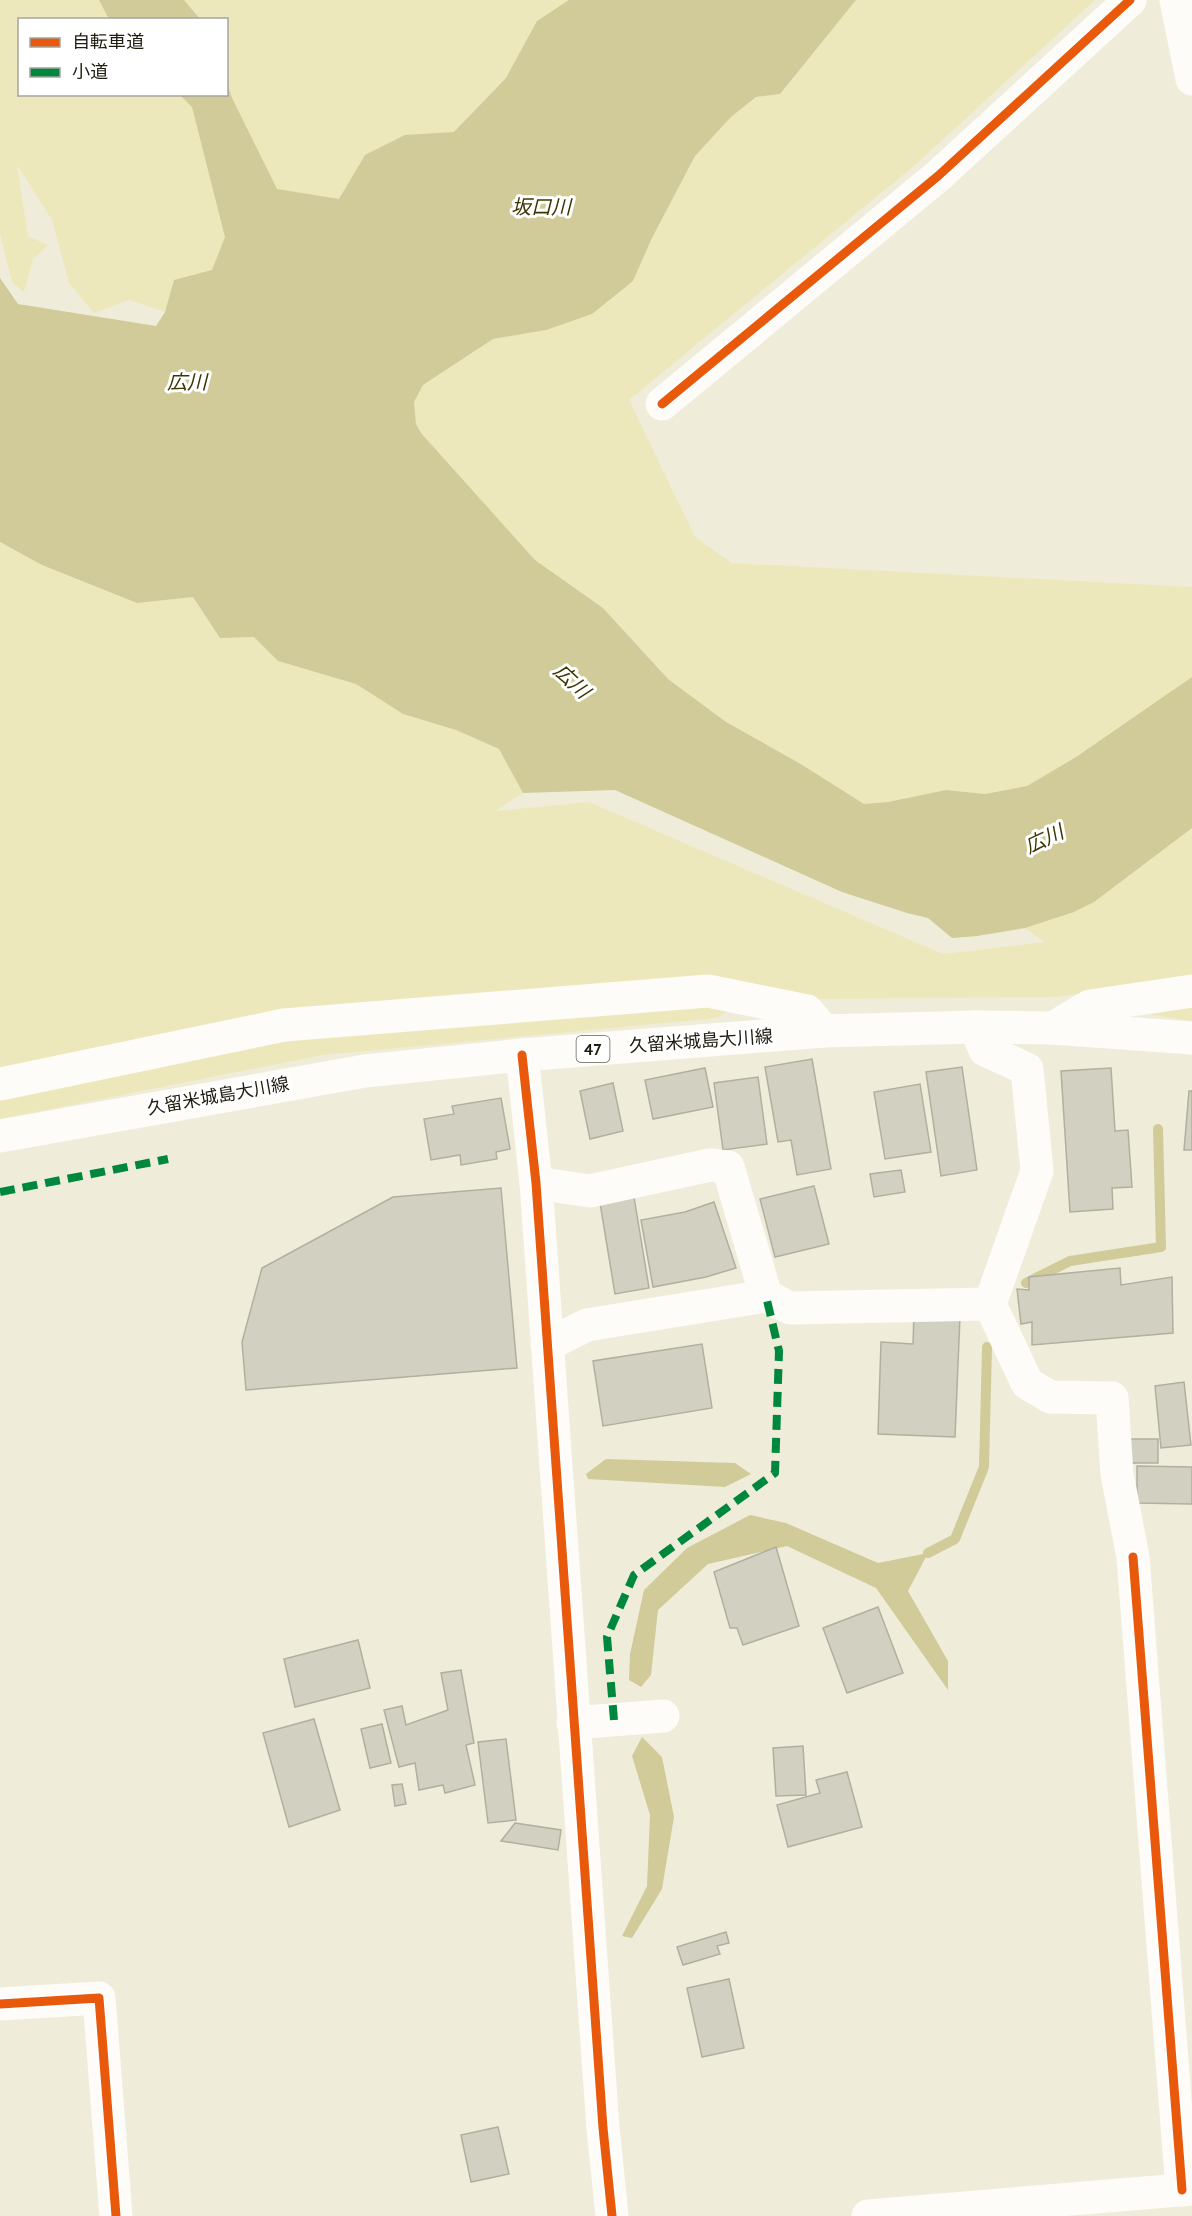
<svg xmlns="http://www.w3.org/2000/svg" width="1192" height="2216" font-family="'PT Sans','Noto Sans JP',sans-serif">
	<rect width="100%" height="100%" fill="#efedd9"/>
	<!-- green -->
	<g fill="#ece8bc" fill-rule="evenodd">
		<path d="M0,0H640L554,75L157,326L165,312L129,300L94,313L69,283L52,220L17,165L28,236L48,245L33,259L24,292L12,282L0,234ZM20,20H226V94H20Z"/>
		<polygon points="856,0 1095,0 915,165 629,400 695,537 732,563 1192,587 1192,677 1076,757 1027,786 985,794 946,790 888,802 864,804 799,763 726,722 668,679 603,608 535,560 421,433 416,424 414,402 423,385 493,339 546,330 633,281 652,238 695,156 731,117 757,97 780,94"/>
		<polygon points="0,542 42,565 137,603 193,597 220,638 254,637 278,661 356,684 403,714 456,730 499,749 523,793 495,811 589,802 943,954 1045,942 1025,928 977,936 952,938 1192,806 1192,1021 1154,1015 1103,990 1057,997 819,999 759,985 718,1018 323,1055 0,1119"/>
	</g>
	<!-- water -->
	<g fill="#d0cb99">
		<polygon points="99,0 184,0 200,19 109,19"/>
		<polygon points="569,0 856,0 780,94 756,97 731,117 695,156 652,238 633,281 592,314 546,330 493,339 423,385 414,402 416,424 421,433 535,560 603,608 668,679 726,722 799,763 864,804 888,802 946,790 985,794 1027,786 1076,757 1192,677 1192,828 1094,902 1074,912 1025,928 977,936 952,938 928,918 907,913 842,892 615,790 523,793 499,749 456,730 403,714 356,684 278,661 254,637 220,638 193,597 137,603 42,565 0,542 0,278 18,304 156,326 165,312 174,280 212,270 225,237 192,107 180,95 226,94 227,83 232,98 277,189 339,199 365,155 405,135 454,132 506,78 537,21"/>
		<polygon points="606,1459 735,1463 751,1474 725,1487 588,1479 586,1474"/>
		<polygon points="750,1515 786,1523 878,1563 928,1553 908,1591 948,1661 948,1690 876,1588 787,1546 708,1564 658,1610 651,1675 641,1687 629,1680 630,1654 644,1590 687,1548"/>
		<polygon points="642,1737 662,1757 674,1817 662,1889 632,1938 622,1936 647,1886 650,1815 632,1756"/>
	</g>
	<g fill="none" stroke-linecap="round" stroke-linejoin="round">
		<!-- stream -->
		<g stroke="#d0cb99" stroke-width="10">
			<polyline points="1026,1283 1070,1261 1161,1247 1158,1129"/>
			<polyline points="928,1553 955,1539 984,1467 987,1347"/>
		</g>
	</g>
	<!-- building -->
	<g fill="#d2d1c1" stroke="#b1afa0" stroke-width="1.5">
		<polygon points="812,1059 831,1169 797,1175 791,1140 778,1142 765,1067"/>
		<polygon points="962,1067 977,1170 941,1176 926,1072"/>
		<polygon points="705,1068 713,1107 653,1119 645,1080"/>
		<polygon points="1111,1068 1115,1131 1128,1130 1132,1187 1112,1188 1113,1209 1070,1212 1061,1071"/>
		<polygon points="758,1077 767,1144 723,1150 714,1083"/>
		<polygon points="613,1083 623,1131 590,1139 580,1091"/>
		<polygon points="920,1084 931,1152 885,1159 874,1092"/>
		<polygon points="1189,1091 1192,1091 1192,1150 1184,1150"/>
		<polygon points="501,1098 510,1149 496,1152 497,1159 461,1165 460,1155 431,1160 424,1119 454,1114 452,1106"/>
		<polygon points="901,1170 905,1192 874,1197 870,1174"/>
		<polygon points="814,1186 829,1244 775,1257 760,1199"/>
		<polygon points="501,1188 517,1368 246,1390 242,1342 262,1268 393,1197"/>
		<polygon points="634,1197 649,1288 615,1294 600,1203"/>
		<polygon points="714,1202 736,1268 706,1277 653,1287 641,1220 685,1212"/>
		<polygon points="1120,1268 1121,1285 1172,1277 1173,1333 1032,1345 1032,1322 1021,1324 1017,1289 1029,1290 1029,1277"/>
		<polygon points="914,1314 960,1316 955,1437 878,1434 881,1342 913,1344"/>
		<polygon points="702,1344 712,1408 603,1426 593,1361"/>
		<polygon points="1184,1382 1191,1445 1161,1448 1155,1386"/>
		<polygon points="1128,1439 1158,1439 1158,1463 1129,1463"/>
		<polygon points="1137,1466 1192,1467 1192,1504 1137,1503"/>
		<polygon points="776,1547 799,1626 743,1645 737,1628 730,1628 714,1572"/>
		<polygon points="878,1607 903,1673 847,1693 823,1628"/>
		<polygon points="358,1640 370,1688 295,1707 284,1659"/>
		<polygon points="461,1670 474,1743 466,1745 475,1785 445,1793 443,1785 419,1790 415,1763 399,1767 384,1710 402,1706 406,1725 448,1710 441,1673"/>
		<polygon points="314,1719 340,1810 289,1827 263,1733"/>
		<polygon points="382,1724 391,1763 370,1768 361,1729"/>
		<polygon points="506,1739 516,1820 488,1823 478,1742"/>
		<polygon points="803,1746 806,1795 776,1796 773,1748"/>
		<polygon points="847,1772 862,1827 788,1847 777,1805 820,1793 816,1780"/>
		<polygon points="402,1784 406,1804 395,1806 392,1785"/>
		<polygon points="515,1823 561,1830 558,1850 501,1841"/>
		<polygon points="726,1932 729,1943 717,1946 720,1954 683,1965 677,1947"/>
		<polygon points="729,1979 744,2048 702,2057 687,1988"/>
		<polygon points="498,2127 509,2174 471,2182 461,2135"/>
	</g>
	<g fill="none" stroke-linecap="round" stroke-linejoin="round">
		<!-- minor -->
		<g stroke="#fdfcf9" stroke-width="33">
			<polyline points="1176,0 1192,79"/>
			<polyline points="662,404 938,176 1130,0"/>
			<polyline points="975,1027 985,1050 1027,1069 1037,1171 990,1304"/>
			<polyline points="1053,1028 1090,1006 1192,991"/>
			<polyline points="522,1055 536,1183 603,2128 612,2216"/>
			<polyline points="0,1084 284,1025 708,991 807,1011 824,1031"/>
			<polyline points="536,1183 590,1191 710,1165 728,1167 766,1296 790,1308 990,1304 1027,1383 1050,1397 1112,1398 1117,1474 1133,1557 1182,2190"/>
			<polyline points="547,1345 587,1325 766,1296"/>
			<polyline points="573,1723 663,1716"/>
			<polyline points="0,2004 99,1998 116,2216"/>
			<polyline points="868,2216 1192,2189"/>
		</g>
		<!-- major -->
		<polyline stroke="#fdfcf9" stroke-width="33" points="0,1136 365,1071 522,1055 824,1031 975,1027 1053,1028 1192,1038"/>
		<!-- quiet -->
		<g stroke="#00873e" stroke-width="8" stroke-dasharray="15 8" stroke-linecap="butt">
			<polyline points="0,1192 168,1159"/>
			<polyline points="614,1720 607,1637 634,1575 775,1473 779,1351 766,1296"/>
		</g>
		<!-- cycleway casing -->
		<g stroke="#fff" stroke-width="13">
			<g id="cycleway">
				<polyline points="662,404 938,176 1130,0"/>
				<polyline points="522,1055 536,1183 603,2128 612,2216"/>
				<polyline points="1133,1557 1182,2190"/>
				<polyline points="0,2004 99,1998 116,2216"/>
			</g>
		</g>
		<!-- cycleway -->
		<use href="#cycleway" stroke="#e8590c" stroke-width="9"/>
	</g>
	<g text-anchor="middle" stroke-width="6" stroke-linejoin="round" paint-order="stroke">
		<!-- shield labels -->
		<rect fill="#fff" stroke="#626057" stroke-width="1.5" x="576.5" y="1036" width="33" height="26" rx="4.5"/>
		<g font-size="16" font-weight="bold" fill="#1e1c0f">
			<text x="593" y="1055">47</text>
		</g>
		<!-- street labels -->
		<g font-size="18" fill="#1e1c0f" stroke="#fff">
			<text transform="translate(701 1041) rotate(-4)" y="6">久留米城島大川線</text>
			<text transform="translate(218 1096) rotate(-10)" y="6">久留米城島大川線</text>
		</g>
		<!-- water labels -->
		<g font-size="20" font-style="italic" fill="#3c3602" stroke="#fff">
			<text x="541" y="214">坂口川</text>
			<text x="187" y="389">広川</text>
			<text transform="translate(572 681) rotate(43)" y="7">広川</text>
			<text transform="translate(1044 839) rotate(-25)" y="7">広川</text>
		</g>
	</g>
	<!-- legend -->
	<rect x="18" y="18" width="210" height="78" fill="#ffffff" stroke="#a5a49f" stroke-width="1.5"/>
	<rect x="30" y="38" width="30" height="9" fill="#e8590c" stroke="#a5a49f" stroke-width="1.5"/>
	<text x="72" y="48" font-size="18" fill="#1e1c0f">自転車道</text>
	<rect x="30" y="68" width="30" height="9" fill="#00873e" stroke="#a5a49f" stroke-width="1.5"/>
	<text x="72" y="78" font-size="18" fill="#1e1c0f">小道</text>
</svg>
